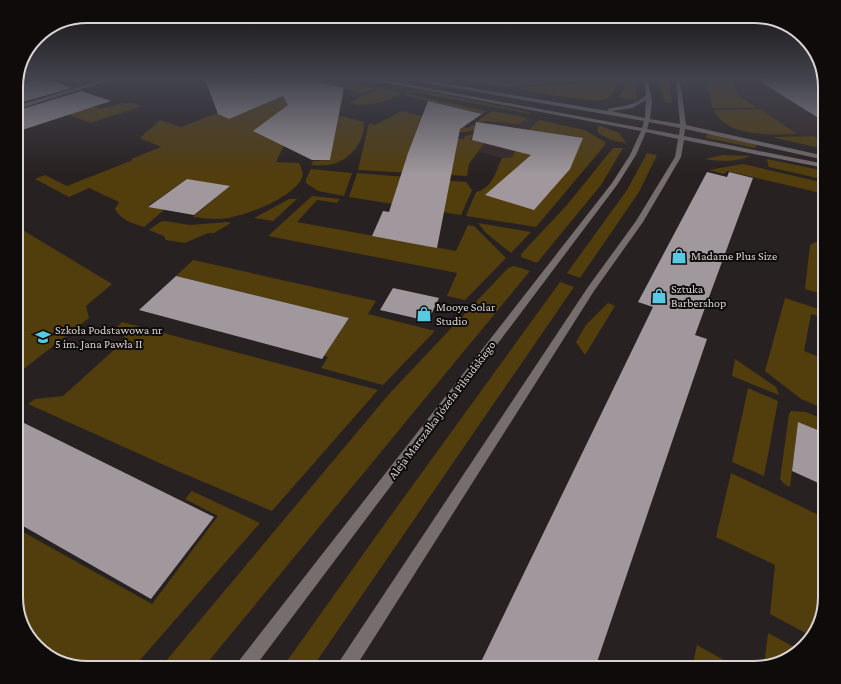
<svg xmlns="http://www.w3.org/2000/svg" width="841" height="684" font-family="'Crimson Pro',serif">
	<rect width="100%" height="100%" fill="#282121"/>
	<!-- built -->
	<g fill="#352727">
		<polygon points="734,79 786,79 825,94 825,144 814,136 800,136 738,93 734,89 732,84"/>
		<polygon points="528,118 539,120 524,134 512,157 502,158 456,146 492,119 519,124"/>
	</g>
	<!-- green -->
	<g fill="#523d0d">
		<polygon points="308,79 331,79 374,88 363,93"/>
		<polygon points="453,79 617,79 506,87"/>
		<polygon points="624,79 636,79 637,96 636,99 622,98 619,96 624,89"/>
		<polygon points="661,79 669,79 672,103 664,102"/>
		<path d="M705,79H741L743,80H734C730,93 749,101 758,108H713Z"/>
		<path d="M618,81C616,88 613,96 606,99C592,104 531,91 513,88Z"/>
		<path d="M379,88L402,93C385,102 369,108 349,103Z"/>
		<polygon points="397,89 424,91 528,112 531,114"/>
		<path d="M229,93L291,96L287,139L276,162L299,163C301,167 304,173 302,178C292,199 243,217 221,219C211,219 202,218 193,217L227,188L204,182L187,179L148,206L164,210L144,227C132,223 121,220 115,209L119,202L89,188L69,197L35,179L45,175L67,186L133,160L131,159L161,147L140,138L160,120L181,127L228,109Z"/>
		<polygon points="408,94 486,111 482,114 404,95"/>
		<polygon points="72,98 100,109 123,103 127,104 131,103 142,106 90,123 47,106"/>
		<path d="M761,109L797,134C773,135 725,137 714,110Z"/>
		<path d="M402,111L468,128L472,125L484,124C473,133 463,133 449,132L447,138L464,139L465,136L478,133L469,139L484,143L469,164L467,176L358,170L369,123L375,125Z"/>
		<polygon points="492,111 528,118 519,124 489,121 475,123"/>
		<path d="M329,113L364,122C365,141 351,159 333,164C326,166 318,165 311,165L313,161L330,160L334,139Z"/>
		<path d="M539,120L585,130L605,142V145L536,227L466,216L476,192C492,189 496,171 502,158L512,157L524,134Z"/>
		<polygon points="598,125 619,133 626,143 611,140 598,133"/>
		<polygon points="707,135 712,135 757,145 755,148 707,138 705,136"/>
		<polygon points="814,136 825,144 825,149 775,138 775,137"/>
		<polygon points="613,148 623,148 601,185 537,263 521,257 521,254 567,205"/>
		<polygon points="647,153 657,155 639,192 580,278 567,273 627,190"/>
		<path d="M723,155L751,156C735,162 722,162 705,159Z"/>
		<polygon points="767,159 825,171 825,180 769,167 768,165"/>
		<polygon points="743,164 825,183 825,194 727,171 724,174 709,170"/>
		<polygon points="311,169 352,173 344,196 318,191 306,183 306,179"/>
		<polygon points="357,173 466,182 472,190 461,215 349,197"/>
		<polygon points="312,196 340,199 337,203 317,200 297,222 456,251 468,225 474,226 506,258 465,300 447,296 457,273 268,236"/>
		<polygon points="289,199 297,199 273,221 254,218"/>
		<polygon points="165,221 190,225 227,222 231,223 214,233 208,233 185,243 166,240 164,236 149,230 160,222"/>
		<polygon points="478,223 531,232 511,253 486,233"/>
		<polygon points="16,226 112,284 86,306 89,318 16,375"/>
		<polygon points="825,241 825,295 805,289 810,245 816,242"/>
		<polygon points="193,260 376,301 368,314 435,331 383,385 321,368 328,357 324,356 349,318 176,276"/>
		<polygon points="514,266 530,271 203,668 160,668 389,394 508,268"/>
		<polygon points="560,282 574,287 312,668 282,668 389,518"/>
		<polygon points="785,298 825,311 825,318 811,314 804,351 825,359 825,409 801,399 765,371"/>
		<polygon points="608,303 615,306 585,355 576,342 586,325"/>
		<polygon points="122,322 378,390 272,511 173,469 28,404 35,399 63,396 126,339 117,327"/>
		<polygon points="735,359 776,387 779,395 732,376"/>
		<polygon points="748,388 778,401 764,476 732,462"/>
		<polygon points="791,411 806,412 825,420 825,433 798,422 790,487 784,484 780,479 789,414"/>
		<polygon points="731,473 825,518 825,597 811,636 770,614 775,565 716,537"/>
		<polygon points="192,491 260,523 133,668 87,668 40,651 23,629 16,602 16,528 152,604 218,516 185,499"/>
		<polygon points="768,633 800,650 785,661 764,666"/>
		<polygon points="697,645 738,668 692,668"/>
	</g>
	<!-- building -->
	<g fill="#a0989c">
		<polygon points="39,79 49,79 72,88 16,104 16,86"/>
		<polygon points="205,79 323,79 318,82 344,88 330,160 312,160 253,131 288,105 283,96 229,119 218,114"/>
		<polygon points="756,79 823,79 825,87 825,122"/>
		<polygon points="81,91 111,101 16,132 16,111"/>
		<polygon points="428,101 482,114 460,129 437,248 372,236 383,211 389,212 408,153"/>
		<polygon points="476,122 583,138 570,169 534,210 485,195 531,155 472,140"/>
		<polygon points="707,172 727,177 729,172 753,178 695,335 707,339 595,668 478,668 653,307 638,302"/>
		<polygon points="187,179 230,186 194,215 148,207"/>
		<polygon points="176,276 349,318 322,359 139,310"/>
		<polygon points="393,288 439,298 428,321 380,310"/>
		<polygon points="16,419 214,517 151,599 16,522"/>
		<polygon points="798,422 825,433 825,486 792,471"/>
	</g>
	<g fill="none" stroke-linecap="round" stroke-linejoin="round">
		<!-- minor -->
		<polygon fill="#766d6d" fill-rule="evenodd" points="105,79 113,79 16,110 16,106"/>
		<!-- tertiary -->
		<path fill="#766d6d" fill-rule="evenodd" d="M367,79H379L642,128L644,121L404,79H417L608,111V109C622,106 635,106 646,95L644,79H648L652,101L650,119L680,124L676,79H680L686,125L825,156V160L685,129L684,136L825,164V168L684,140L681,157L643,222L594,291L355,668H337L339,662L588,287L636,221L675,157L678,139L646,132L636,155L617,185L254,668H236L238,662L612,183L630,155L641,131ZM646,100L645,118L611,111L632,108ZM649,122L680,128L679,135L647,129Z"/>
	</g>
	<!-- sky -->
	<linearGradient id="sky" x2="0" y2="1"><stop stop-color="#161212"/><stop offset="0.45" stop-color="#42434e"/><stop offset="1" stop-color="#42434e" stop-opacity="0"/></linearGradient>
	<rect width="841" height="175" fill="url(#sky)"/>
	<!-- icons -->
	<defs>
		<g id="shop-bare" transform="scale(1.2)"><path d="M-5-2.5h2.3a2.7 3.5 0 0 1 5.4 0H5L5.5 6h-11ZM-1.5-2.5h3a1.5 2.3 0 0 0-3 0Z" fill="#57c9e2" stroke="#0f0b0b" stroke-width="2.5" paint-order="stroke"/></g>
		<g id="school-bare" transform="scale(1.2)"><path d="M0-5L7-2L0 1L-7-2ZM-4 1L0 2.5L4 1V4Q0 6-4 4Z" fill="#57c9e2" stroke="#0f0b0b" stroke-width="2.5" paint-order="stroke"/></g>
	</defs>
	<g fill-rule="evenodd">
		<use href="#shop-bare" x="679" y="256"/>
		<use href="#shop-bare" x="659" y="296"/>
		<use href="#shop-bare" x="424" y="314"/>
		<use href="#school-bare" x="43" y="337"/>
	</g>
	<g text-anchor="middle" stroke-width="4" stroke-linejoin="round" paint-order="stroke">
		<!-- poi labels -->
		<g font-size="12" fill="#d9d4d4" stroke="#0f0b0b" text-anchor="start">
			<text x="691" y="260">Madame Plus Size</text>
			<text x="671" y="293">Sztuka<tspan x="671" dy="14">Barbershop</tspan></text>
			<text x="436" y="311">Mooye Solar<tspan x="436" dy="14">Studio</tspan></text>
			<text x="55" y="334">Szkoła Podstawowa nr<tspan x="55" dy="14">5 im. Jana Pawła II</tspan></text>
		</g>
		<!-- street labels -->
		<g font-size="12" fill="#d9d4d4" stroke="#0f0b0b">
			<text transform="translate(442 410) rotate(-53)" y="4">Aleja Marszałka Józefa Piłsudskiego</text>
		</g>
	</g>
	<!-- crop -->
	<path d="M0 0H841V684H0ZM87 23H754A64 64 0 0 1 818 87V597A64 64 0 0 1 754 661H87A64 64 0 0 1 23 597V87A64 64 0 0 1 87 23Z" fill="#0f0b0b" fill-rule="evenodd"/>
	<path fill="none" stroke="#d9d4d4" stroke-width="2" d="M87 23H754A64 64 0 0 1 818 87V597A64 64 0 0 1 754 661H87A64 64 0 0 1 23 597V87A64 64 0 0 1 87 23Z"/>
</svg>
